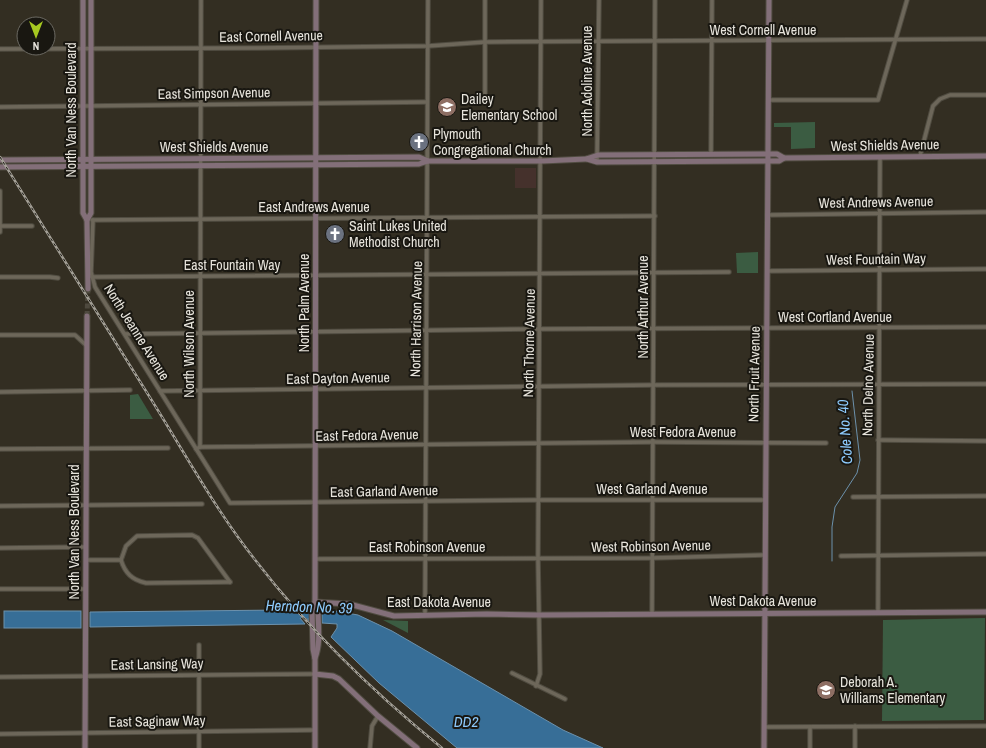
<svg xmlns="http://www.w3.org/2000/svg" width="986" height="748" font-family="'Archivo Narrow',sans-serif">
	<rect width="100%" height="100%" fill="#332e22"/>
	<!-- industrial -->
	<rect fill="#45312c" x="515" y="168" width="21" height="20"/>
	<!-- green -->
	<g fill="#3b5c42">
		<polygon points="815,122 815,148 791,149 791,127 774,127 774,123"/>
		<polygon points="758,252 758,273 737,273 736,253"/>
		<polygon points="138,394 153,419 130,419 130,395"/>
		<polygon points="985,618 984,720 882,721 883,620"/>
		<polygon points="383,620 408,621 408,633"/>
	</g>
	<!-- water -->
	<g fill="#376e97" stroke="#6c91ac">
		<polygon points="301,606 309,606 309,621 299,609"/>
		<polygon points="324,609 358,615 392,631 563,730 603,748 457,748 379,683 331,637 337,628 337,624 322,623 322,611"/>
		<polygon points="284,610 294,611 305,624 90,627 90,612"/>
		<rect x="4" y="611" width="77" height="17"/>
	</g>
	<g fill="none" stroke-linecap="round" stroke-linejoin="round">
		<!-- stream -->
		<polyline stroke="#6c91ac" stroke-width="1" points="832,561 832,527 835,507 857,473 860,460 852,391"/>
		<!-- canal -->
		<polyline stroke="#376e97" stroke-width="4" points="292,616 310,616"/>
		<!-- secondary-tunnel -->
		<polyline stroke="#4e493e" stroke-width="5" stroke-dasharray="5 2.5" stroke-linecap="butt" points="87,316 88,289"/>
		<!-- street casing -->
		<g stroke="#504c41" stroke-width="5.5">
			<g id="street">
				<polyline points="485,0 485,95"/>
				<polyline points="0,49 258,48 428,46 485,42 986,39"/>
				<polyline points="769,100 878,100 907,0"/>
				<polyline points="0,107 427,102"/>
				<polyline points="711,154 712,0"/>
				<polyline points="920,156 933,106 940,99 950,95 986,95"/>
				<polyline points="597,162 599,0"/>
				<polyline points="0,191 0,232"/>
				<polyline points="767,215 986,212"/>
				<polyline points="92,220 655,216"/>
				<polyline points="93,220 91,272 95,287 230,503 539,500 765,500"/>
				<polyline points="0,226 32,226"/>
				<polyline points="767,271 986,269"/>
				<polyline points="0,277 50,277 58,278"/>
				<polyline points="92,277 729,272"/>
				<polyline points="125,334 539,329 986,327"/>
				<polyline points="0,335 75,335 87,346"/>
				<polyline points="160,391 653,385 986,384"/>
				<polyline points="0,392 130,390"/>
				<polyline points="878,440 986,441"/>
				<polyline points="200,447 201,0"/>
				<polyline points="0,449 168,448"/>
				<polyline points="196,449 200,447 653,442 826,443"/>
				<polyline points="853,497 986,496"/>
				<polyline points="0,506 202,504"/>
				<polyline points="0,548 86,547"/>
				<polyline points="841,556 986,554"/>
				<polyline points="315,559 652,558 764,555"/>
				<polyline points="86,560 121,560"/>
				<polyline points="121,560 126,546 137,536 192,535 198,538 230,582"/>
				<path d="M121,560C125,573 132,580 146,583L230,582"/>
				<polyline points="0,589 86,589"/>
				<polyline points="878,613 880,157"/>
				<polyline points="425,614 428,0"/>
				<polyline points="652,614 655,0"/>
				<polyline points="512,673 565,699"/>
				<polyline points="0,677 315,674"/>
				<polyline points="536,686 540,674 538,558 541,0"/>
				<polyline points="764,727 986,726"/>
				<polyline points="0,734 315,730"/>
				<polyline points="199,748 199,645"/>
				<polyline points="370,748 372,726 378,716"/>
				<polyline points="810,748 810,727"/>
				<polyline points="855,748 855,726"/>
			</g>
		</g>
		<!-- secondary casing -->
		<g stroke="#504c41" stroke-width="7">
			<g id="secondary">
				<polyline points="83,0 83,213 87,220 88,289"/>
				<polyline points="587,159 597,162 779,161 784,158 986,156"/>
				<polyline points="0,160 419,157 428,161"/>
				<polyline points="0,167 419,164 428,161 542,161 586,159 598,155 777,154 784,158"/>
				<polyline points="87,220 91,213 91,0"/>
				<polyline points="315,602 349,604 394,616 487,614 540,615 986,612"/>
				<path d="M315,607L318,610C318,625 321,643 315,658"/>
				<polyline points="315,674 333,676 339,679 378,716 417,748"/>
				<polyline points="85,748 87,316"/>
				<polyline points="315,748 315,659 313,649 312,610 315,602 316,0"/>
				<polyline points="764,748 769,0"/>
			</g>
		</g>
		<!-- street -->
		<use href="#street" stroke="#6d675a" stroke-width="3.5"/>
		<!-- secondary -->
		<use href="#secondary" stroke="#836f79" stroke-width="5"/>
		<!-- rail casing -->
		<g stroke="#a5a198" stroke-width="2.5">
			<path id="rail" d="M0,157C51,239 103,322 154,404C187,457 217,512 256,561C310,631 373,692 442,748"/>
		</g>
		<!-- rail -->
		<use href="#rail" stroke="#191711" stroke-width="1" stroke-dasharray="3" stroke-linecap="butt"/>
	</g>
	<!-- icons -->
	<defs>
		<g id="school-disc" transform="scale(1)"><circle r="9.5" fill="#8d6e63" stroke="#191711"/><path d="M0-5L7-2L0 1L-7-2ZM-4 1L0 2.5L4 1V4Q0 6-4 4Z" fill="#fff"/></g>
		<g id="church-disc" transform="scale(1)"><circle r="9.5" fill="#6b7280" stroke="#191711"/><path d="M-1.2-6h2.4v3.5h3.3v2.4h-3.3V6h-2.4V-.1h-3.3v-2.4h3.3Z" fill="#fff"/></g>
	</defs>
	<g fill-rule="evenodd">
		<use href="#school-disc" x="447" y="107"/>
		<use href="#church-disc" x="419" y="142"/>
		<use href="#church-disc" x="335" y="234"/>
		<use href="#school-disc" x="826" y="690"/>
	</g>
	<g text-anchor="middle" stroke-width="4" stroke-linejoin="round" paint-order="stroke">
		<!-- street labels -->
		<g font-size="14" fill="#e7e4dc" stroke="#191711">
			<text x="763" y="35">West Cornell Avenue</text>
			<text transform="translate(271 36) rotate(-1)" y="5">East Cornell Avenue</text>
			<text transform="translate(587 81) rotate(-90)" y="5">North Adoline Avenue</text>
			<text transform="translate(214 93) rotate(-1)" y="5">East Simpson Avenue</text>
			<text transform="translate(71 110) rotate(-90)" y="5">North Van Ness Boulevard</text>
			<text transform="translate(885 145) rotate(-1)" y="5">West Shields Avenue</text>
			<text x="214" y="152">West Shields Avenue</text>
			<text transform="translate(876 202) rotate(-1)" y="5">West Andrews Avenue</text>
			<text x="314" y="212">East Andrews Avenue</text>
			<text transform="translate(876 259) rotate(-1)" y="5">West Fountain Way</text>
			<text x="232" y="270">East Fountain Way</text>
			<text transform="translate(304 303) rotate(-90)" y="5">North Palm Avenue</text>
			<text transform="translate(643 307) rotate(-90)" y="5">North Arthur Avenue</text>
			<text x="835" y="322">West Cortland Avenue</text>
			<text transform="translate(416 319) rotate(-89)" y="5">North Harrison Avenue</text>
			<text transform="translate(137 332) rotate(58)" y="5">North Jeanne Avenue</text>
			<text transform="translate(529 343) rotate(-89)" y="5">North Thorne Avenue</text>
			<text transform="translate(189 344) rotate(-90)" y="5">North Wilson Avenue</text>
			<text transform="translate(754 374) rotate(-89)" y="5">North Fruit Avenue</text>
			<text transform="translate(338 378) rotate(-1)" y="5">East Dayton Avenue</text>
			<text transform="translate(868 385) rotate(-89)" y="5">North Delno Avenue</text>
			<text x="683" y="437">West Fedora Avenue</text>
			<text transform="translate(367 435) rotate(-1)" y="5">East Fedora Avenue</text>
			<text x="652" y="494">West Garland Avenue</text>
			<text transform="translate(384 491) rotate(-1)" y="5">East Garland Avenue</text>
			<text transform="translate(74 532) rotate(-90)" y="5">North Van Ness Boulevard</text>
			<text transform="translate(651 546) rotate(-1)" y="5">West Robinson Avenue</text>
			<text x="427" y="552">East Robinson Avenue</text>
			<text x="763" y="606">West Dakota Avenue</text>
			<text x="439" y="607">East Dakota Avenue</text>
			<text transform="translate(157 664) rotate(-1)" y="5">East Lansing Way</text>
			<text transform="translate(157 721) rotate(-1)" y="5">East Saginaw Way</text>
		</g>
		<!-- poi labels -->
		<g font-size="14" fill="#e7e4dc" stroke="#191711" text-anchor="start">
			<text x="461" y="104">Dailey<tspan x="461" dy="16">Elementary School</tspan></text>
			<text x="433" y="139">Plymouth<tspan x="433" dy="16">Congregational Church</tspan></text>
			<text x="349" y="231">Saint Lukes United<tspan x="349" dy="16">Methodist Church</tspan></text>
			<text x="840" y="687">Deborah A.<tspan x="840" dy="16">Williams Elementary</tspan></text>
		</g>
		<!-- water labels -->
		<g font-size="15" font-style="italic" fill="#8dcafc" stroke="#191711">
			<text transform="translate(845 432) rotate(-94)" y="5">Cole No. 40</text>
			<text transform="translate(309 607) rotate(2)" y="5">Herndon No. 39</text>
			<text x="466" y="727">DD2</text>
		</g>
	</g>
	<!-- north arrow -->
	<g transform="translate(36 36) rotate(180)"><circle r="19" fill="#191711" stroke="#6b6962"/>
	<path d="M0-3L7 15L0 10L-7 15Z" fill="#a6c820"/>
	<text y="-6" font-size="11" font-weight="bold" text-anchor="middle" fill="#e7e4dc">N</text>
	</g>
</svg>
